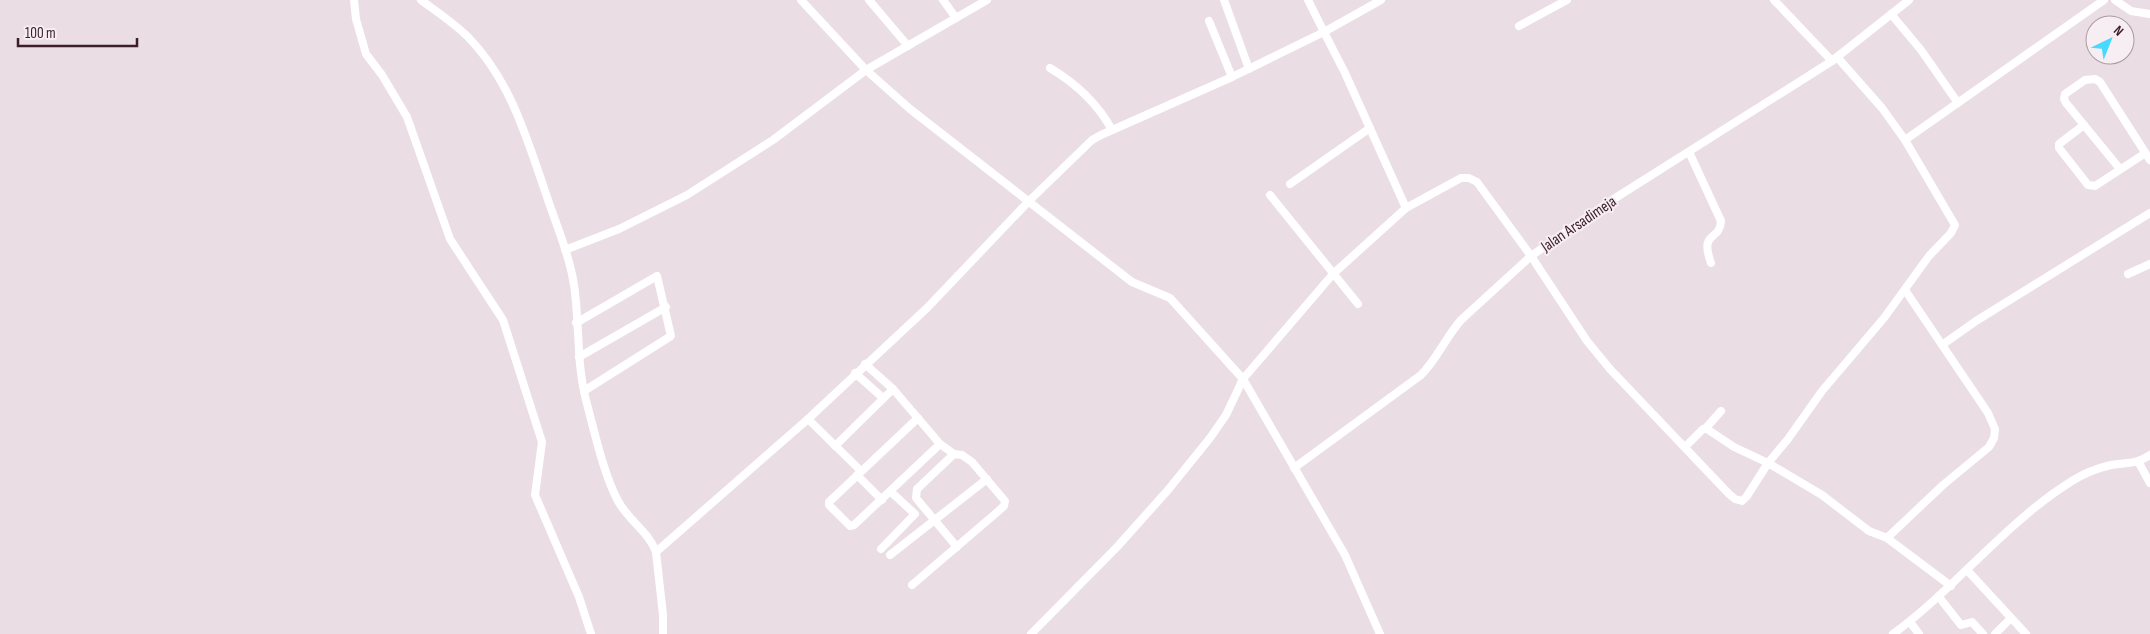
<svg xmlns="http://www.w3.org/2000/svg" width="2150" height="634" font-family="'Sofia Sans Condensed',sans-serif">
	<rect width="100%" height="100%" fill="#ebdde4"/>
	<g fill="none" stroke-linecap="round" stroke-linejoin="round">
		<!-- street -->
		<g stroke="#fff" stroke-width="8">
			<polyline points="354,0 356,19 366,54 382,75 407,117 450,239 503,320 542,442 535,495 579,597 591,634"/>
			<path d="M421,0C437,12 454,23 468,37C510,80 526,136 545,191C555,222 569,253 574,285C580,325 576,365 587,404C595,434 604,475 618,501C628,520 649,532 656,552L663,615V634"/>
			<polyline points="801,0 866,70 910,109 1132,282 1170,298 1243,379 1226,415 1210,438 1168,490 1117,547 1031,634"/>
			<polyline points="869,0 908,46"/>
			<polyline points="943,0 956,18"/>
			<polyline points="1224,0 1249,69"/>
			<polyline points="1381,0 1324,32 1345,73 1406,208"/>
			<polyline points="1774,0 1832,61"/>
			<polyline points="2115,0 2131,11 2150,14"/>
			<polyline points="1891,14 1921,50 1958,103"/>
			<polyline points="1209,21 1232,77"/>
			<polyline points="1519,26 1567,0"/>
			<path d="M1050,68C1075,83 1098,104 1112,130"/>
			<polyline points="2084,125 2120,169"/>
			<polyline points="1905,140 2104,0"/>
			<path d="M1689,152L1721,221C1720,242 1699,230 1711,263"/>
			<polyline points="2144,154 2095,186 2088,185 2059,148 2059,144 2084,125 2066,103 2064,99 2065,94 2085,80 2095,79 2100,82 2150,160"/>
			<polyline points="1290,184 1370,128"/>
			<polyline points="1270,195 1358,304"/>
			<polyline points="565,250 619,229 687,195 773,140 866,70 987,0"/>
			<polyline points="2128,274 2150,264"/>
			<polyline points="576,323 657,276 671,336 584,391"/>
			<polyline points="1942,345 1976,321 2150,213"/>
			<polyline points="579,357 666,307"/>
			<polyline points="865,364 893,389 940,444 954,454 962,455 972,462 1005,501 1004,506 995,514 912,585"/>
			<polyline points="855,373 883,398"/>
			<polyline points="918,418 829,502 829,505 850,526 854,525 940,444"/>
			<polyline points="808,419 861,471"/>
			<polyline points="1705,429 1721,411"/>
			<polyline points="835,446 893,389"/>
			<polyline points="1685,447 1703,429 1707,429 1734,447 1768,463 1822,495 1869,531 1887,538 1951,586"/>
			<polyline points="954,454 917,489 916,498 957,547"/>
			<polyline points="2139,463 2150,483"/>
			<path d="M1294,468L1421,375C1437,359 1446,337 1461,320L1531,256L1609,202L1832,61L1909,0"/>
			<polyline points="857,475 882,500"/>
			<polyline points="1887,538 1943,485 1989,447 1994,438 1995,429 1988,413 1905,290"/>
			<polyline points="881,549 915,514 891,492"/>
			<polyline points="656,552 808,419 927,308 1029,201 1092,140 1101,135 1232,77 1324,32 1308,0"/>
			<polyline points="890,555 987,479"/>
			<polyline points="1967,570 2026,634"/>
			<polyline points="1939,597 1961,625 1972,622 1983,634"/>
			<polyline points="1910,622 1919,634"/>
			<polyline points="1380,634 1345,555 1243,379 1333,274 1406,208 1461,178 1469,178 1477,182 1531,256 1587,341 1610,369 1729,494 1735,499 1742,501 1747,496 1768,463 1788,439 1822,391 1884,318 1929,256 1951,233 1955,225 1905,140 1882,108 1837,57"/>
			<path d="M1893,634C1956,588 2007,521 2072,481C2083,474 2098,468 2111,465C2127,462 2135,465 2150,455"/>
			<polyline points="1995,634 2011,618"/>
		</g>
	</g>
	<g text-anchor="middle" stroke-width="4" stroke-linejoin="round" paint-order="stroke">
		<!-- street labels -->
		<g font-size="16" fill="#3b1e27" stroke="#f7eef3">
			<text transform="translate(1578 223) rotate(-34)" y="6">Jalan Arsadimeja</text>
		</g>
	</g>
	<!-- north arrow -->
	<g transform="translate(2110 40) rotate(43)"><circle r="24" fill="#f7eef3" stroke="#ac9ba1"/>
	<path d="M0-4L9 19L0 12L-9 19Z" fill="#48d9fe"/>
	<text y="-8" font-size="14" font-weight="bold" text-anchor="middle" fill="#3b1e27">N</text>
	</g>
	<!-- scale -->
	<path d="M18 38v8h119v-8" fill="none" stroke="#3b1e27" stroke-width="2.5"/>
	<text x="25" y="38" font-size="15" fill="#3b1e27" stroke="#f7eef3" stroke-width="4" paint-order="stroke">100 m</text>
</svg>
